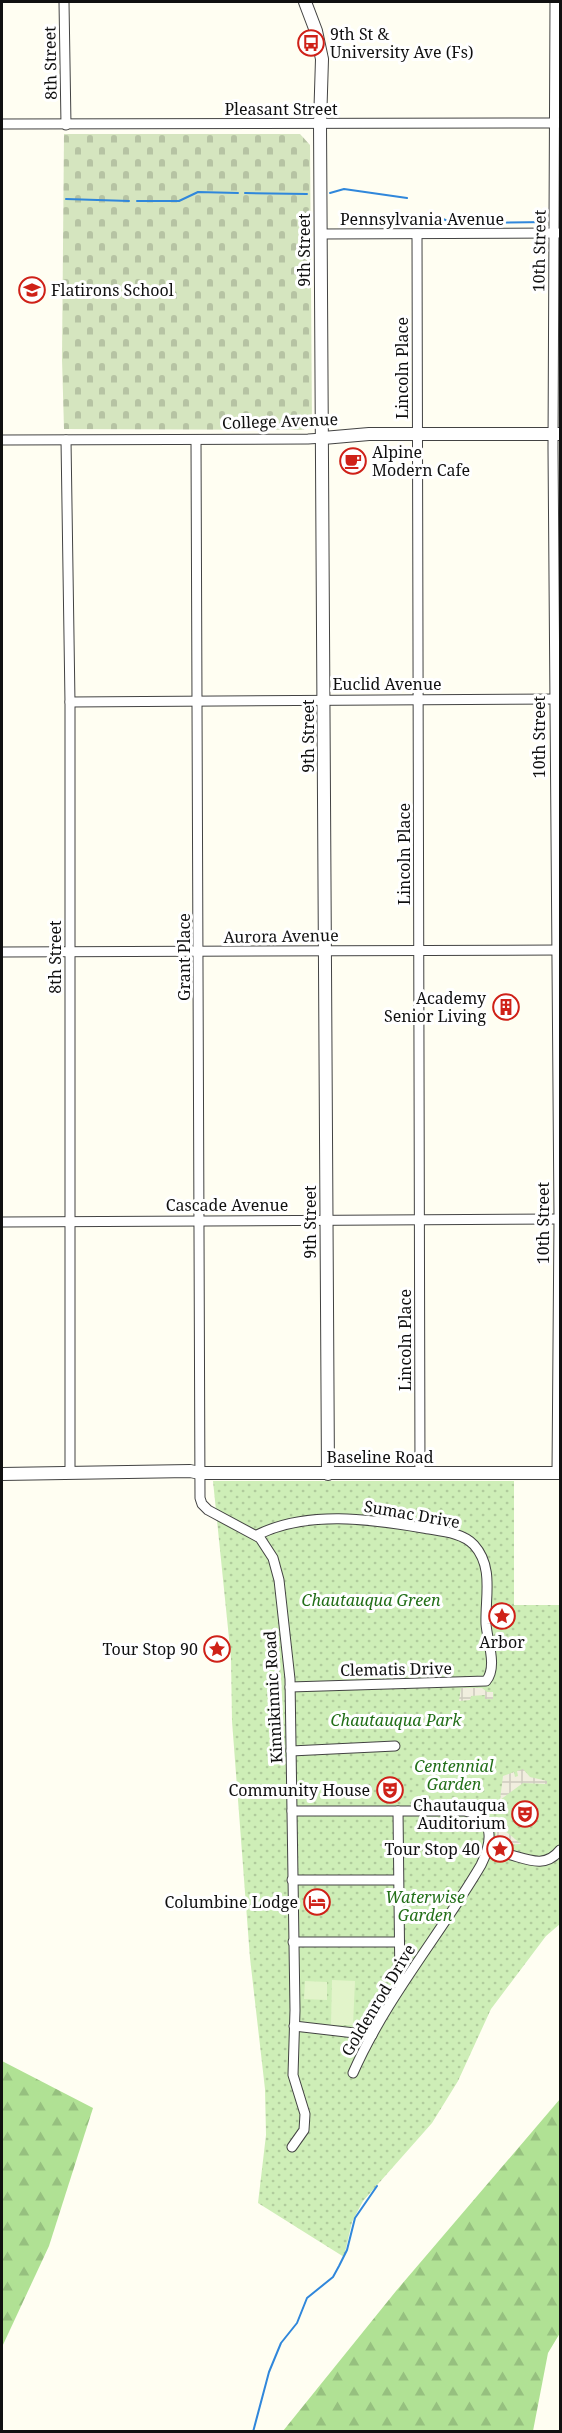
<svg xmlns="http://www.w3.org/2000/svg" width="562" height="2433" font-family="'Noto Serif',serif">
	<defs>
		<pattern id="forest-firs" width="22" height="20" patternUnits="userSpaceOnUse" patternTransform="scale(1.5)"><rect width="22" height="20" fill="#b0e194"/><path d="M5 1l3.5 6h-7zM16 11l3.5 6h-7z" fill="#96c07f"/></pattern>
		<pattern id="cemetery-stones" width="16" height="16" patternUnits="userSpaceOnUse" patternTransform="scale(1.5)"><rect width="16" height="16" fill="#d5e5bf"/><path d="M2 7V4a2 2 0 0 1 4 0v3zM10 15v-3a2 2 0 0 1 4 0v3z" fill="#b6c3a3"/></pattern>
		<pattern id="park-dots" width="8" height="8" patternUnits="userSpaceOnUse" patternTransform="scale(1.5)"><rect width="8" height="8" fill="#ceeeb7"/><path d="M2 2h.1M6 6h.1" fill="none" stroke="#b0cb9c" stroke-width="1.8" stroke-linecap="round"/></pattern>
		<pattern id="plaza-grid" width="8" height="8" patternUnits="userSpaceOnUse" patternTransform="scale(1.5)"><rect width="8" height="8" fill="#f1eedf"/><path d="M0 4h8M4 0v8" fill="none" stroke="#cecbbe"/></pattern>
	</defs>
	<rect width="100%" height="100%" fill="#fffef2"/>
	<!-- forest -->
	<g fill="url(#forest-firs)">
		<polygon points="2,2061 93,2108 49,2246 2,2347"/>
		<polygon points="560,2099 560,2333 548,2353 533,2431 283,2431 396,2291"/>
	</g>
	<!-- cemetery -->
	<polygon fill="url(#cemetery-stones)" points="64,134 300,134 310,145 312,427 301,430 64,429 62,359"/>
	<!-- park -->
	<polygon fill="url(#park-dots)" points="213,1481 514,1481 514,1605 560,1605 560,1924 546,1936 491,2009 458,2081 432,2123 363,2201 352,2222 344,2257 258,2203 266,2135 265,2089 250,1958 232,1721 231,1658"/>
	<!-- pitch -->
	<g fill="#e2f4ca">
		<polygon points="332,1980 355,1981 353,2025 331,2025"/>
		<polygon points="305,1981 327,1982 327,2000 304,1999"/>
	</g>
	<!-- plaza -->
	<g fill="url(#plaza-grid)">
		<polygon points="461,1688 482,1688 487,1692 493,1692 493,1699 485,1699 485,1695 471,1696 470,1700 459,1701"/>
		<polygon points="523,1769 530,1777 547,1781 547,1784 523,1783 500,1800 503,1776 514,1772 515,1777 518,1776 517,1771"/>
		<polygon points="495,1825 499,1826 521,1844 499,1845 497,1843"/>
	</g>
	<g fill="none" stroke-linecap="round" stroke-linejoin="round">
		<!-- stream -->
		<g stroke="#3087db" stroke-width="2">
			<polyline points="245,193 307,194"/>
			<polyline points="330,193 344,189 407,198"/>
			<polyline points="66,199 129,201"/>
			<polyline points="137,201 179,201 198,192 238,193"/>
			<polyline points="443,219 453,223 547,222"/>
			<polyline points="253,2432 269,2372 281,2343 297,2323 307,2298 333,2277 339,2266 347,2250 355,2218 377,2186"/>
		</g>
		<!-- minor casing -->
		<g stroke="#434343" stroke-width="11">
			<g id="minor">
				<polyline points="64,2 66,125"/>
				<polyline points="555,2 553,448 559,1219 557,1473"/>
				<polyline points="2,124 560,123"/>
				<polyline points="320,234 558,233"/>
				<polyline points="417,234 420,1474"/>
				<polyline points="2,440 308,439 323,438"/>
				<polyline points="66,440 70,702 70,1473"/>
				<polyline points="196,440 200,1498 202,1504 208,1510 260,1538 273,1558 279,1580 290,1679 295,2010 293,2075 305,2114 304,2130 292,2147"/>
				<polyline points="70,702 560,699"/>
				<polyline points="2,952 560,950"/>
				<polyline points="2,1222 560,1219"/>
				<path d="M257,1535C307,1510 370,1519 423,1528C439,1531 462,1532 474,1545C494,1567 485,1597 486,1624C487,1640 498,1667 486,1681L290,1687"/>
				<polyline points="291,1751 395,1746"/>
				<path d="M292,1811H465C496,1817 492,1843 481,1865C440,1935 386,1998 353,2073"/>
				<polyline points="398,1811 400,1987"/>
				<path d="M487,1852C495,1853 503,1853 511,1855C529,1860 546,1868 560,1850"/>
				<polyline points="292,1880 398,1880"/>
				<polyline points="293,1942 399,1942"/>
				<polyline points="294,2026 372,2035"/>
			</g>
		</g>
		<!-- tertiary casing -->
		<g stroke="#434343" stroke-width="14">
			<g id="tertiary">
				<polyline points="305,2 316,31 322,59 320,124 328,1474"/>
				<polyline points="323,438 369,434 560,434"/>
				<polyline points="2,1474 190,1471 200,1473 560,1473"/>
			</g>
		</g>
		<!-- minor -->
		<use href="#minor" stroke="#fff" stroke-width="9"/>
		<!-- tertiary -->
		<use href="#tertiary" stroke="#fff" stroke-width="12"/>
	</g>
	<!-- icons -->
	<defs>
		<g id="bus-ring" transform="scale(1.35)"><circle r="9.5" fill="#fff" stroke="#cf2118" stroke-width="1.5"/><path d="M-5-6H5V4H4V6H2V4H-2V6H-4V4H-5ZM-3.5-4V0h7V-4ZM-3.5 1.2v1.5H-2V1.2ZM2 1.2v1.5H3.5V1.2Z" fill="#cf2118"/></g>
		<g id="school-ring" transform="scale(1.35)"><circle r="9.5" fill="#fff" stroke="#cf2118" stroke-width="1.5"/><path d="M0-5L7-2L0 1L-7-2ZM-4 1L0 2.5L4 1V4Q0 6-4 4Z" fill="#cf2118"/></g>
		<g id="cafe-ring" transform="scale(1.35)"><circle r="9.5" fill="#fff" stroke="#cf2118" stroke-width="1.5"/><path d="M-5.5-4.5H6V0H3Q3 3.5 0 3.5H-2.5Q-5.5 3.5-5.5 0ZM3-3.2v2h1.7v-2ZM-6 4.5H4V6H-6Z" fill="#cf2118"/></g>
		<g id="building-ring" transform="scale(1.35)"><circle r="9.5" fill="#fff" stroke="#cf2118" stroke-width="1.5"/><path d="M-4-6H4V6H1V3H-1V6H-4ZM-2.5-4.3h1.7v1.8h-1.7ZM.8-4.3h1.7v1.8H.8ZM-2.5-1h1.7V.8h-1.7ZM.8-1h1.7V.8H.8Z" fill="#cf2118"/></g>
		<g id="sight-ring" transform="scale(1.35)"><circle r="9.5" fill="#fff" stroke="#cf2118" stroke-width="1.5"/><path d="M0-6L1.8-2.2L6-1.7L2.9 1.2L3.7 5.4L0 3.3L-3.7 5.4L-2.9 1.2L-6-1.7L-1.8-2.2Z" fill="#cf2118"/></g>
		<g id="theatre-ring" transform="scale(1.35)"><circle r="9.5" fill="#fff" stroke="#cf2118" stroke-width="1.5"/><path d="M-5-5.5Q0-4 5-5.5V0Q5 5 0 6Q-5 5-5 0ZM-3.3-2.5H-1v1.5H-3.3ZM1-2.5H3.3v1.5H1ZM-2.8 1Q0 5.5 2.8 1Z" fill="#cf2118"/></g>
		<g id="hotel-ring" transform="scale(1.35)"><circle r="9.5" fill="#fff" stroke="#cf2118" stroke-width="1.5"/><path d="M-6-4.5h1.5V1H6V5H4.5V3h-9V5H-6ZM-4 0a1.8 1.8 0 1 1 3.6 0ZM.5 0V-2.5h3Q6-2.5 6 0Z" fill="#cf2118"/></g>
	</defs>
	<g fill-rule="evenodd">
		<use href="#bus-ring" x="311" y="43"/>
		<use href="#school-ring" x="32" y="290"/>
		<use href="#cafe-ring" x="353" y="461"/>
		<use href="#building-ring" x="506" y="1007"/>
		<use href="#sight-ring" x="502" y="1616"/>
		<use href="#sight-ring" x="217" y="1649"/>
		<use href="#theatre-ring" x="390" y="1790"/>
		<use href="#theatre-ring" x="525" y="1814"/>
		<use href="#sight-ring" x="500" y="1849"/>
		<use href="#hotel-ring" x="317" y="1902"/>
	</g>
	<g text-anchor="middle" stroke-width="6" stroke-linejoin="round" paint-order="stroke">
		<!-- poi labels -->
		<g font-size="16" fill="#101010" stroke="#fff" text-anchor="end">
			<text x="330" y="40" text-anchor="start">9th St &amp;<tspan x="330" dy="18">University Ave (Fs)</tspan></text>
			<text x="51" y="296" text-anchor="start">Flatirons School</text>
			<text x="372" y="458" text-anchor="start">Alpine<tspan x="372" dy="18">Modern Cafe</tspan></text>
			<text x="486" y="1004">Academy<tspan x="486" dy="18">Senior Living</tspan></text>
			<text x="502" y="1648" text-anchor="middle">Arbor</text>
			<text x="198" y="1655">Tour Stop 90</text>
			<text x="370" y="1796">Community House</text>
			<text x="506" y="1811">Chautauqua<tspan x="506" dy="18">Auditorium</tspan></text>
			<text x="480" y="1855">Tour Stop 40</text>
			<text x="298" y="1908">Columbine Lodge</text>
		</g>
		<!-- street labels -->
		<g font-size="16" fill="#101010" stroke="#fff">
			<text transform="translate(50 63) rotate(-91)" y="6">8th Street</text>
			<text x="281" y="115">Pleasant Street</text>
			<text x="422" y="225">Pennsylvania Avenue</text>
			<text transform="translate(304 250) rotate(-90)" y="6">9th Street</text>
			<text transform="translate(539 251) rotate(-89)" y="6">10th Street</text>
			<text transform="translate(402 368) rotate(-90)" y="6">Lincoln Place</text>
			<text transform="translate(280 421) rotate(-2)" y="6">College Avenue</text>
			<text x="387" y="690">Euclid Avenue</text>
			<text transform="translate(308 736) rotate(-90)" y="6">9th Street</text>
			<text transform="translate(539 737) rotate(-90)" y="6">10th Street</text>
			<text transform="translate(404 854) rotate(-90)" y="6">Lincoln Place</text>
			<text transform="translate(281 936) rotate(-1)" y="6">Aurora Avenue</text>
			<text transform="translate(55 957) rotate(-90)" y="6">8th Street</text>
			<text transform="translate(184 957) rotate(-90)" y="6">Grant Place</text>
			<text x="227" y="1211">Cascade Avenue</text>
			<text transform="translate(310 1222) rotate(-90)" y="6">9th Street</text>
			<text transform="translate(543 1223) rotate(-90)" y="6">10th Street</text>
			<text transform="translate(405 1340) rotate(-90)" y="6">Lincoln Place</text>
			<text x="380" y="1463">Baseline Road</text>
			<text transform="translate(412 1514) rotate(10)" y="6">Sumac Drive</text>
			<text transform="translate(396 1669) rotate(-1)" y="6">Clematis Drive</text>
			<text transform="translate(273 1697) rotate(-93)" y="6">Kinnikinnic Road</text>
			<text transform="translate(378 2000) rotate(-59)" y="6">Goldenrod Drive</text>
		</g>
		<!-- park labels -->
		<g font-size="16" font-style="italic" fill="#226f18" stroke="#fff">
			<text x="371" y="1606">Chautauqua Green</text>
			<text x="396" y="1726">Chautauqua Park</text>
			<text x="454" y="1772">Centennial<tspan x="454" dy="18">Garden</tspan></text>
			<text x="425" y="1903">Waterwise<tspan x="425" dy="18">Garden</tspan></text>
		</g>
	</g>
	<!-- border -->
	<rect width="562" height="2433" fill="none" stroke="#101010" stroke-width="6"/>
</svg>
